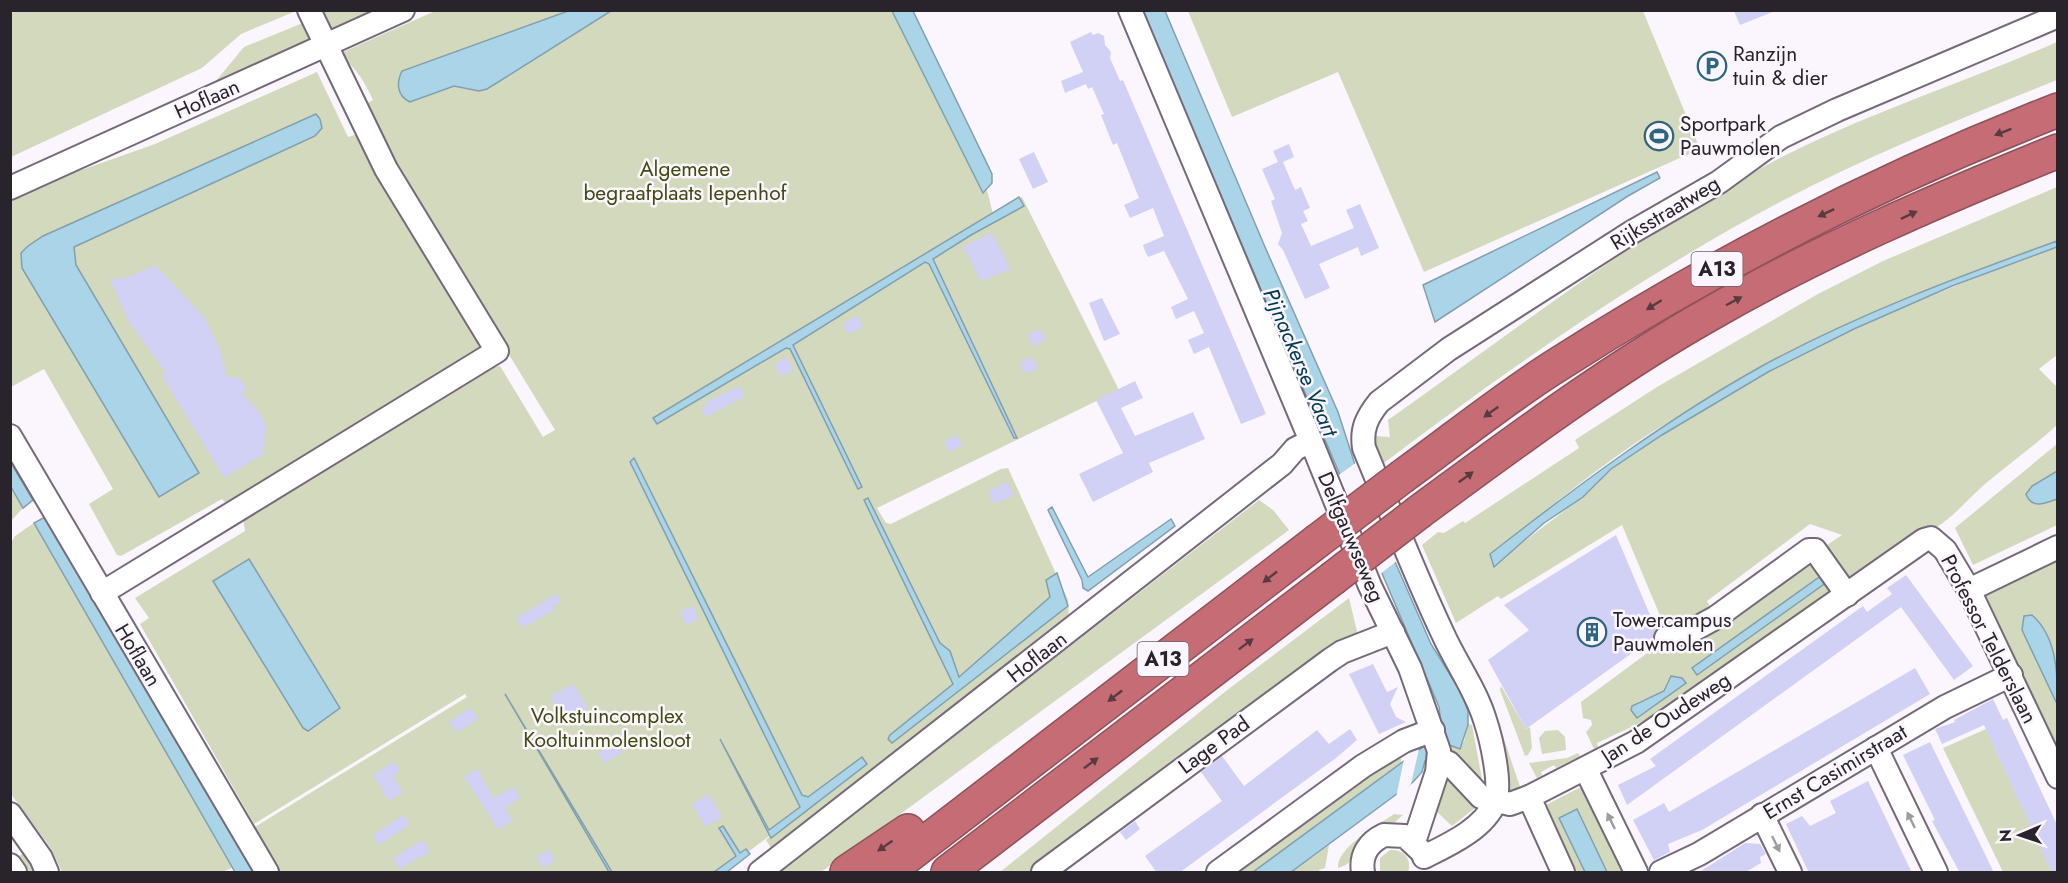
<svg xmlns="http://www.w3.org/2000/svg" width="2068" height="883" font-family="Jost,sans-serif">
	<rect width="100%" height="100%" fill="#fbf5fd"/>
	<!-- green -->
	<g fill="#d2d9bc" fill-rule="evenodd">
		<polygon points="15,10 296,11 241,34 202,68 11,157 10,16"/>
		<polygon points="324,10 395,11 336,37 325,25 321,13"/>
		<path d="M435,11H568L402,71L410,102L454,86L471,89H487L611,11H892L983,193L987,190L993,214L1022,197L1119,390L877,508L886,523L891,524L1001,469L1008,468L1068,600L1069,622L774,853L766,840L780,828L721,872H275L250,830L467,697L465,694L254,824L140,624L149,618L135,598L245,531L243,518L494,367L500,366L543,437L555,430L436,235L362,106L373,100C365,83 357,68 341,57V53ZM248,559L340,707L308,730L303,728L213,581Z"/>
		<polygon points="1188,11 1643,11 1700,149 1424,272 1338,72 1232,117"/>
		<polygon points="305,22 312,39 215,82 244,47"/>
		<path d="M2057,42V80C1965,117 1871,154 1782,201C1640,276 1508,369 1380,466L1372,444L1374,436L1390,437L1388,420C1510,334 1630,240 1761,168C1855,117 1959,85 2057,42Z"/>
		<path d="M317,72L348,137L361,133L487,345L227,504L222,499L121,556L117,555L89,504L113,489L44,369L11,387V195L155,144ZM320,119L322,128L74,247L76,265L199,473L159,497L22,268L21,262L28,246L134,196Z"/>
		<path d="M2057,187V241C1917,291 1784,349 1657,429C1598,466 1545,512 1490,554L1494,566C1522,542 1551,521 1580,499C1592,491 1601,478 1613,468C1647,442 1686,419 1723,397C1830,336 1942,289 2057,247V355L2039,369L2057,387V425C2034,446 2009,464 1985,484C1964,502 1949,524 1923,534L1847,587L1821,549L1842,535L1810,524L1707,601L1711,609L1813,554L1839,589L1670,709L1597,743L1598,747L1594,749L1586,732L1592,725L1591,720L1583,718L1581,702L1669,637L1622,525L1501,599L1498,596L1456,623L1422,545L1438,532L1444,533L1463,521L1465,523L1579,448L1575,440L1657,387L1818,294L1883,261ZM1821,576L1697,674L1693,668ZM1668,680L1686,683L1631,709L1638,702L1664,691Z"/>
		<polygon points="2057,444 2057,471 2032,486 2043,504 2057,499 2057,525 1973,565 1955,528"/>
		<polygon points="10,487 23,508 11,521 10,521"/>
		<polygon points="1259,500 1273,510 1289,530 821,872 779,872"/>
		<polygon points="34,523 232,868 222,872 62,872 50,847 11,794 10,545 15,536"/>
		<polygon points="2057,557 2057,662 2038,620 2024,616 2022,630 2057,704 2057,752 1984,592"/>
		<polygon points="1349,598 1359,640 1068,844 1031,872 1000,872 1226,691"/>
		<polygon points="1501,686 1526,729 1530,727 1532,748 1528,755 1525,756 1500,690"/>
		<polygon points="1496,715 1521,790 1515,792 1507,788 1492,716"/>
		<polygon points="1468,724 1472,725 1483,785 1449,754 1448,745 1464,742"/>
		<polygon points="1986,729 2052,872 2003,872 1943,748"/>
		<polygon points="1558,730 1565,737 1566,750 1542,754 1539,738 1545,731"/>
		<polygon points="1578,753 1580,756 1556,768 1554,765 1541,772 1542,775 1537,778 1529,763 1567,758"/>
		<polygon points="1401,756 1401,763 1253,872 1235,872 1372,774"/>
		<polygon points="1446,776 1465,789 1475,808 1452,826 1432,807"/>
		<polygon points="1579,788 1585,790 1626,872 1607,872 1577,809 1559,818 1585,872 1571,872 1544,806"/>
		<path d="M1394,814L1403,815L1346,865L1338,868C1336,848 1378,825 1394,814Z"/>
		<polygon points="1329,845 1325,868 1319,870 1320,872 1291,872"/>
		<path d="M1390,850C1404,849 1412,859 1408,872H1380V858Z"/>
		<polygon points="25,852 37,872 25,872 15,859"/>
	</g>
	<!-- water -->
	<g fill="#aad4e7" stroke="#839faf" stroke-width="1.5">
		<path d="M568,11H611L487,89L479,91L454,86L410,102C397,96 396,83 402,71Z"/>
		<polygon points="892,11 913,11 992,174 992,183 983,193"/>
		<polygon points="1142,11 1165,11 1265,247 1338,412 1359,477 1389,548 1431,644 1462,694 1468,711 1468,725 1460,749 1447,744 1425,761 1422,772 1413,782 1291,872 1253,872 1442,733 1439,707"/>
		<polygon points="316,114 320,119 322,128 315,136 74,247 76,265 199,473 159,497 22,268 21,253 28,246 43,236"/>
		<polygon points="1657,172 1660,178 1628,196 1435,322 1423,285"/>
		<polygon points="1019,197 1024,206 971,235 933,259 1017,438 1014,438 929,264 925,262 793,345 862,487 858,489 790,349 786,348 657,424 653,418"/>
		<path d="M2057,241V247L1952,286L1854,329L1768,372L1662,435L1611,469L1583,497L1544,523L1494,567L1490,554C1577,486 1665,420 1762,366C1856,315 1957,277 2057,241Z"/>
		<polygon points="634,458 802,795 808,797 862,757 867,764 771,838 720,739 769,830 800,807 630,462"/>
		<polygon points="10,461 33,500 23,508 11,487"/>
		<path d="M2057,471V499C2046,503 2032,510 2026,494L2032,486Z"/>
		<polygon points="868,498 940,643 950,651 959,677 1050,597 1046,580 1057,573 1068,606 892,743 888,739 890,735 953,684 864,500"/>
		<polygon points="1052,507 1088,577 1171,519 1175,526 1088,591 1083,588 1082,580 1048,510"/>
		<polygon points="45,517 253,872 235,872 34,523"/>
		<polygon points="249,559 340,708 308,731 303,728 213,581"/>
		<polygon points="1822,575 1827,582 1697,675 1692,668"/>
		<path d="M2032,615C2057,637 2058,674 2057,704L2022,630L2024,616Z"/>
		<polygon points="1671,676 1682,678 1686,683 1637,718 1631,710 1632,706 1664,691"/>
		<polygon points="505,694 612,872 609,872"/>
		<polygon points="1577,809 1607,872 1585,872 1559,818"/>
		<polygon points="723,826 740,853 746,849 750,854 727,872 714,872 736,856 719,828"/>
	</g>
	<!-- pier -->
	<g fill="#fbf5fd">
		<polygon points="1357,462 1398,560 1379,575 1336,477"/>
		<polygon points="1419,749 1411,784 1396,798 1404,759"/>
	</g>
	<!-- building -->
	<g fill="#d1d0f5">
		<polygon points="1734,11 1775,11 1740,25"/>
		<polygon points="1091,32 1093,35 1098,33 1104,36 1105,45 1111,52 1110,58 1120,81 1123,80 1266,414 1241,424 1209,347 1194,354 1188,340 1204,333 1194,311 1176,319 1171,307 1188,299 1164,251 1148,257 1145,251 1143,245 1164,236 1153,208 1130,218 1124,205 1139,198 1117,143 1113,145 1101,115 1104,114 1092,87 1088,89 1086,84 1065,93 1061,81 1083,72 1070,42"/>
		<polygon points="1289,144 1294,157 1283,162 1295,190 1301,187 1310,208 1303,211 1308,221 1301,224 1311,246 1354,228 1346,210 1360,204 1379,248 1361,256 1358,247 1319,264 1330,288 1305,299 1283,250 1278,244 1282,233 1271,201 1275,199 1262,169 1278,162 1273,151"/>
		<polygon points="1034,152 1048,182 1033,189 1019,159"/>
		<polygon points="992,233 1011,269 981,281 963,246"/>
		<polygon points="155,265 204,317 220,349 227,377 240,378 247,390 241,393 257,409 266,425 263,454 224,478 162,376 166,373 129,322 110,280 132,276"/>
		<polygon points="1102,298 1120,334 1104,341 1089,303"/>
		<polygon points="857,316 863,327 848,334 843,323"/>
		<polygon points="1040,329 1046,340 1033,346 1027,335"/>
		<polygon points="786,357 794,369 782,377 774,365"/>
		<polygon points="1033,357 1038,369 1025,374 1020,361"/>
		<polygon points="1135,381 1143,398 1121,408 1135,436 1193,412 1205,439 1149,463 1153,472 1093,502 1079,474 1123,453 1096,400"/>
		<polygon points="739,386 745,396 706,417 701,408 707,405 706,402"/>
		<polygon points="957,435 962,446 949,452 944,441"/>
		<polygon points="1008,482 1014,495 994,504 988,491"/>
		<polygon points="1616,535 1656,629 1653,638 1526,729 1488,660 1529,630 1504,605"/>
		<polygon points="1906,575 1973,666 1954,680 1901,607 1627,805 1618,785 1656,766 1650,759 1863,606 1867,612 1892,594 1887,588"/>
		<polygon points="556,594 561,601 552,608 554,610 523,628 516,618"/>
		<polygon points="693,606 698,619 686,625 680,612"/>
		<polygon points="1373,664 1387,692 1398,687 1390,704 1396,717 1406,722 1379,734 1349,674"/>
		<polygon points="1915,668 1930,694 1702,830 1668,844 1670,852 1654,860 1633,820 1664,803 1669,812"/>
		<polygon points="573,684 588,708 565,723 550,696"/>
		<polygon points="1993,699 2003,720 2007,718 2058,827 2058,873 2052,873 1984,725 1942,744 1935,729 1955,722 1954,720"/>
		<polygon points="470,708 478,719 457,732 449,722"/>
		<polygon points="1350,729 1357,740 1336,758 1179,873 1157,873 1145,856 1222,801 1201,772 1222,756 1244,786 1317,730 1329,744"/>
		<polygon points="617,742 622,753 604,763 598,753"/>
		<polygon points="1930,742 1985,854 1994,873 1960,873 1932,821 1935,820 1903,755"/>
		<polygon points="394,761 400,771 393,776 403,792 389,801 373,775"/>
		<polygon points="477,769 494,798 513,787 520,798 505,808 513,821 498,829 464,776"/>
		<polygon points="1868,781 1912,873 1809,873 1786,824 1802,816 1810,826 1836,813 1830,801"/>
		<polygon points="708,794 722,817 706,827 692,805"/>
		<polygon points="403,815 409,825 379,845 373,835"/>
		<polygon points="1135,821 1140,829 1126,840 1120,832"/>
		<polygon points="423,840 430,852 399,869 393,858"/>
		<polygon points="1745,843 1760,844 1766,854 1760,857 1761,863 1744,873 1698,873"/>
		<polygon points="548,850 555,860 543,868 536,857"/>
	</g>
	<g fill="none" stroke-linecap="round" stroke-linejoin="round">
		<!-- minor casing -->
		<g stroke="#76697a" stroke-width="26">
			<g id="minor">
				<polyline points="1130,10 1311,441 1370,586 1410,668 1439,751 1437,772 1414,842"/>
				<polyline points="10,188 403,10"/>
				<polyline points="10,436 267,872"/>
				<polyline points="1969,590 2058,547"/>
				<polyline points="102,593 497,351 386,169 309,10"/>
				<polyline points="1666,638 1693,630 1715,618 1809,550 1815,550 1847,595"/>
				<polyline points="1876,748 1936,872"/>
				<polyline points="1440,759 1449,763 1481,797 1510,804 1529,797 1636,742 1924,540 1931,538 1945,550 1969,590 2058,777"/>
				<polyline points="1586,770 1636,872"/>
				<polyline points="1529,797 1563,872"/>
				<polyline points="10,814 41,858 47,872"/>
				<polyline points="1762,815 1790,872"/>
				<path d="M1424,857C1448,845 1484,829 1495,802C1502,784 1491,738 1485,720C1476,690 1456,663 1443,634C1414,573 1390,510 1364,448C1361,429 1367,417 1379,402L1449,349L1632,232L1719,182L1781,137L1837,110L2058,16"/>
				<polyline points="10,865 15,872"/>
				<polyline points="760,872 1282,464 1295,449 1311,441"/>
				<polyline points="1043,872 1330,660 1342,652 1393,632"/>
				<polyline points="1218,872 1363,766 1404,741 1433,730"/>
				<path d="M1363,872C1360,855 1369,842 1384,835L1405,836L1422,852"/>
				<polyline points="1661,872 1699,854 1945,707 2011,675"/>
			</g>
		</g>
		<!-- highway casing -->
		<g stroke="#8e535a" stroke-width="36">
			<g id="highway">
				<path d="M1403,476C1453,440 1502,400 1554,367C1713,265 1881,179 2058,110"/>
				<path d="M1419,512C1513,443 1606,373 1708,315C1819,251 1939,199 2058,151"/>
				<polyline points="847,872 908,831"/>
				<polyline points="887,872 1316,542"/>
				<polyline points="948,872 1332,579"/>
			</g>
		</g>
		<!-- minor -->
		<use href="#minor" stroke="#fff" stroke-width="22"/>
		<!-- highway -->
		<use href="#highway" stroke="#c56c74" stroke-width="33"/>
		<!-- highway-bridge casing -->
		<g stroke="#8e535a" stroke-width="36" stroke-linecap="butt">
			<g id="highway-bridge">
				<polyline points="1316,542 1403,476"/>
				<polyline points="1332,579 1419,512"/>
			</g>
		</g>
		<!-- highway-bridge -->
		<use href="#highway-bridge" stroke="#c56c74" stroke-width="33"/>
	</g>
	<!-- one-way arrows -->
	<defs><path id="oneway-solid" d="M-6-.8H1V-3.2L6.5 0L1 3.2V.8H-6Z" transform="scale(1.5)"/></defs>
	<g fill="#583a41">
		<use href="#oneway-solid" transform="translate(2003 132) rotate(159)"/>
		<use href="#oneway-solid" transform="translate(1826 213) rotate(155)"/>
		<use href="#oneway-solid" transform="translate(1909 215) rotate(-25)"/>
		<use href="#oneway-solid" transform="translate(1734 301) rotate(-28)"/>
		<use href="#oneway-solid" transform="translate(1654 305) rotate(148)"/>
		<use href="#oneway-solid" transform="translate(1491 412) rotate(144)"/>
		<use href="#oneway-solid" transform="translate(1466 477) rotate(-36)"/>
		<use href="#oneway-solid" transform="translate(1270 577) rotate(142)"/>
		<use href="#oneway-solid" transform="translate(1246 644) rotate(-37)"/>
		<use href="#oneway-solid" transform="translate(1115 696) rotate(142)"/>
		<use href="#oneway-solid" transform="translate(1091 763) rotate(-37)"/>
		<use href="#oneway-solid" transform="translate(885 846) rotate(145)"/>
	</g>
	<g fill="#9f9ca0">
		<use href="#oneway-solid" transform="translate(1911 820) rotate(-116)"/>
		<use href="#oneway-solid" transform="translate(1611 821) rotate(-116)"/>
		<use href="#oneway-solid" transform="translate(1776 844) rotate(64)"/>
	</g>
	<!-- icons -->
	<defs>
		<g id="parking-ring" transform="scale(1.5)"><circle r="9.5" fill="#fbf5fd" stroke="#2f6580" stroke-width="1.5"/><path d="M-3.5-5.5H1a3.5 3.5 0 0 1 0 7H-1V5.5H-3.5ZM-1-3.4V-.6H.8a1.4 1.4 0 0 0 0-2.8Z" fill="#2f6580"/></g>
		<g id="stadium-ring" transform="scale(1.5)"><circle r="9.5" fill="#fbf5fd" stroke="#2f6580" stroke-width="1.5"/><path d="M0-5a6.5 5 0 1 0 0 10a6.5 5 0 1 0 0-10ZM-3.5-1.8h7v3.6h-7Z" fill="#2f6580"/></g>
		<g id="building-ring" transform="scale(1.5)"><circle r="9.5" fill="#fbf5fd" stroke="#2f6580" stroke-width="1.5"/><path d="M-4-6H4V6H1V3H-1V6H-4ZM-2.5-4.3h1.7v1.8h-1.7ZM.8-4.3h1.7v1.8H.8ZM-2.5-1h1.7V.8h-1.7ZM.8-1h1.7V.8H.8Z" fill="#2f6580"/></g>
	</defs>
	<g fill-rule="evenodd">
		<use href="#parking-ring" x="1712" y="66"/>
		<use href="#stadium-ring" x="1659" y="136"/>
		<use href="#building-ring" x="1592" y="632"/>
	</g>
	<g text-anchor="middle" stroke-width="5" stroke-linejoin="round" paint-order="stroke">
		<!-- shield labels -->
		<g fill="#fbf5fd" stroke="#68636a" stroke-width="1.5">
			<rect x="1691.5" y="252" width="51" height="34" rx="4.5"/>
			<rect x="1137.5" y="642" width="51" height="34" rx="4.5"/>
		</g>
		<g font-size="20" font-weight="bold" fill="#29242b">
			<text x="1717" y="276">A13</text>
			<text x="1163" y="666">A13</text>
		</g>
		<!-- poi labels -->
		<g font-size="21" fill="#29242b" stroke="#fbf5fd" text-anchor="start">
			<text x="1733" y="61">Ranzijn<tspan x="1733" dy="24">tuin &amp; dier</tspan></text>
			<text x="1680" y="131">Sportpark<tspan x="1680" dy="24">Pauwmolen</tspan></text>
			<text x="1613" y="627">Towercampus<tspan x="1613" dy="24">Pauwmolen</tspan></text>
		</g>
		<!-- street labels -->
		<g font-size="21" fill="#29242b" stroke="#fbf5fd">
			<text transform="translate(207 99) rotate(-24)" y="7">Hoflaan</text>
			<text transform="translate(1665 213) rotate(-31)" y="7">Rijksstraatweg</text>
			<text transform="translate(1351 537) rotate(67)" y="7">Delfgauwseweg</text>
			<text transform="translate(1989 639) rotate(63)" y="7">Professor Telderslaan</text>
			<text transform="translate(138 655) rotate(59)" y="7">Hoflaan</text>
			<text transform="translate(1037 657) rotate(-38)" y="7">Hoflaan</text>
			<text transform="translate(1666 718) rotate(-33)" y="7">Jan de Oudeweg</text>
			<text transform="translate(1214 745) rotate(-36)" y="7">Lage Pad</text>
			<text transform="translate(1835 772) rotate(-31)" y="7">Ernst Casimirstraat</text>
		</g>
		<!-- park labels -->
		<g font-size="21" fill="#414b0f" stroke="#fbf5fd">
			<text x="685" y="176">Algemene<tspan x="685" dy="24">begraafplaats Iepenhof</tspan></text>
			<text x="607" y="723">Volkstuincomplex<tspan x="607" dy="24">Kooltuinmolensloot</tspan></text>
		</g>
		<!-- water labels -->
		<g font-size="22" font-style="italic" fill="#003b4f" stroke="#fbf5fd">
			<text transform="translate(1301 362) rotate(67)" y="8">Pijnackerse Vaart</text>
		</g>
	</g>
	<!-- border -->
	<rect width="2068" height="883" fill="none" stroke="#29242b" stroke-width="24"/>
	<!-- north arrow -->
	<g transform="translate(2020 835) rotate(268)" stroke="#fbf5fd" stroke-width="4.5" paint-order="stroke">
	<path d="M0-4.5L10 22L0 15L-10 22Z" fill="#29242b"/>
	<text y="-9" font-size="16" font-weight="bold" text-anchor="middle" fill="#29242b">N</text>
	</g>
</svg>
